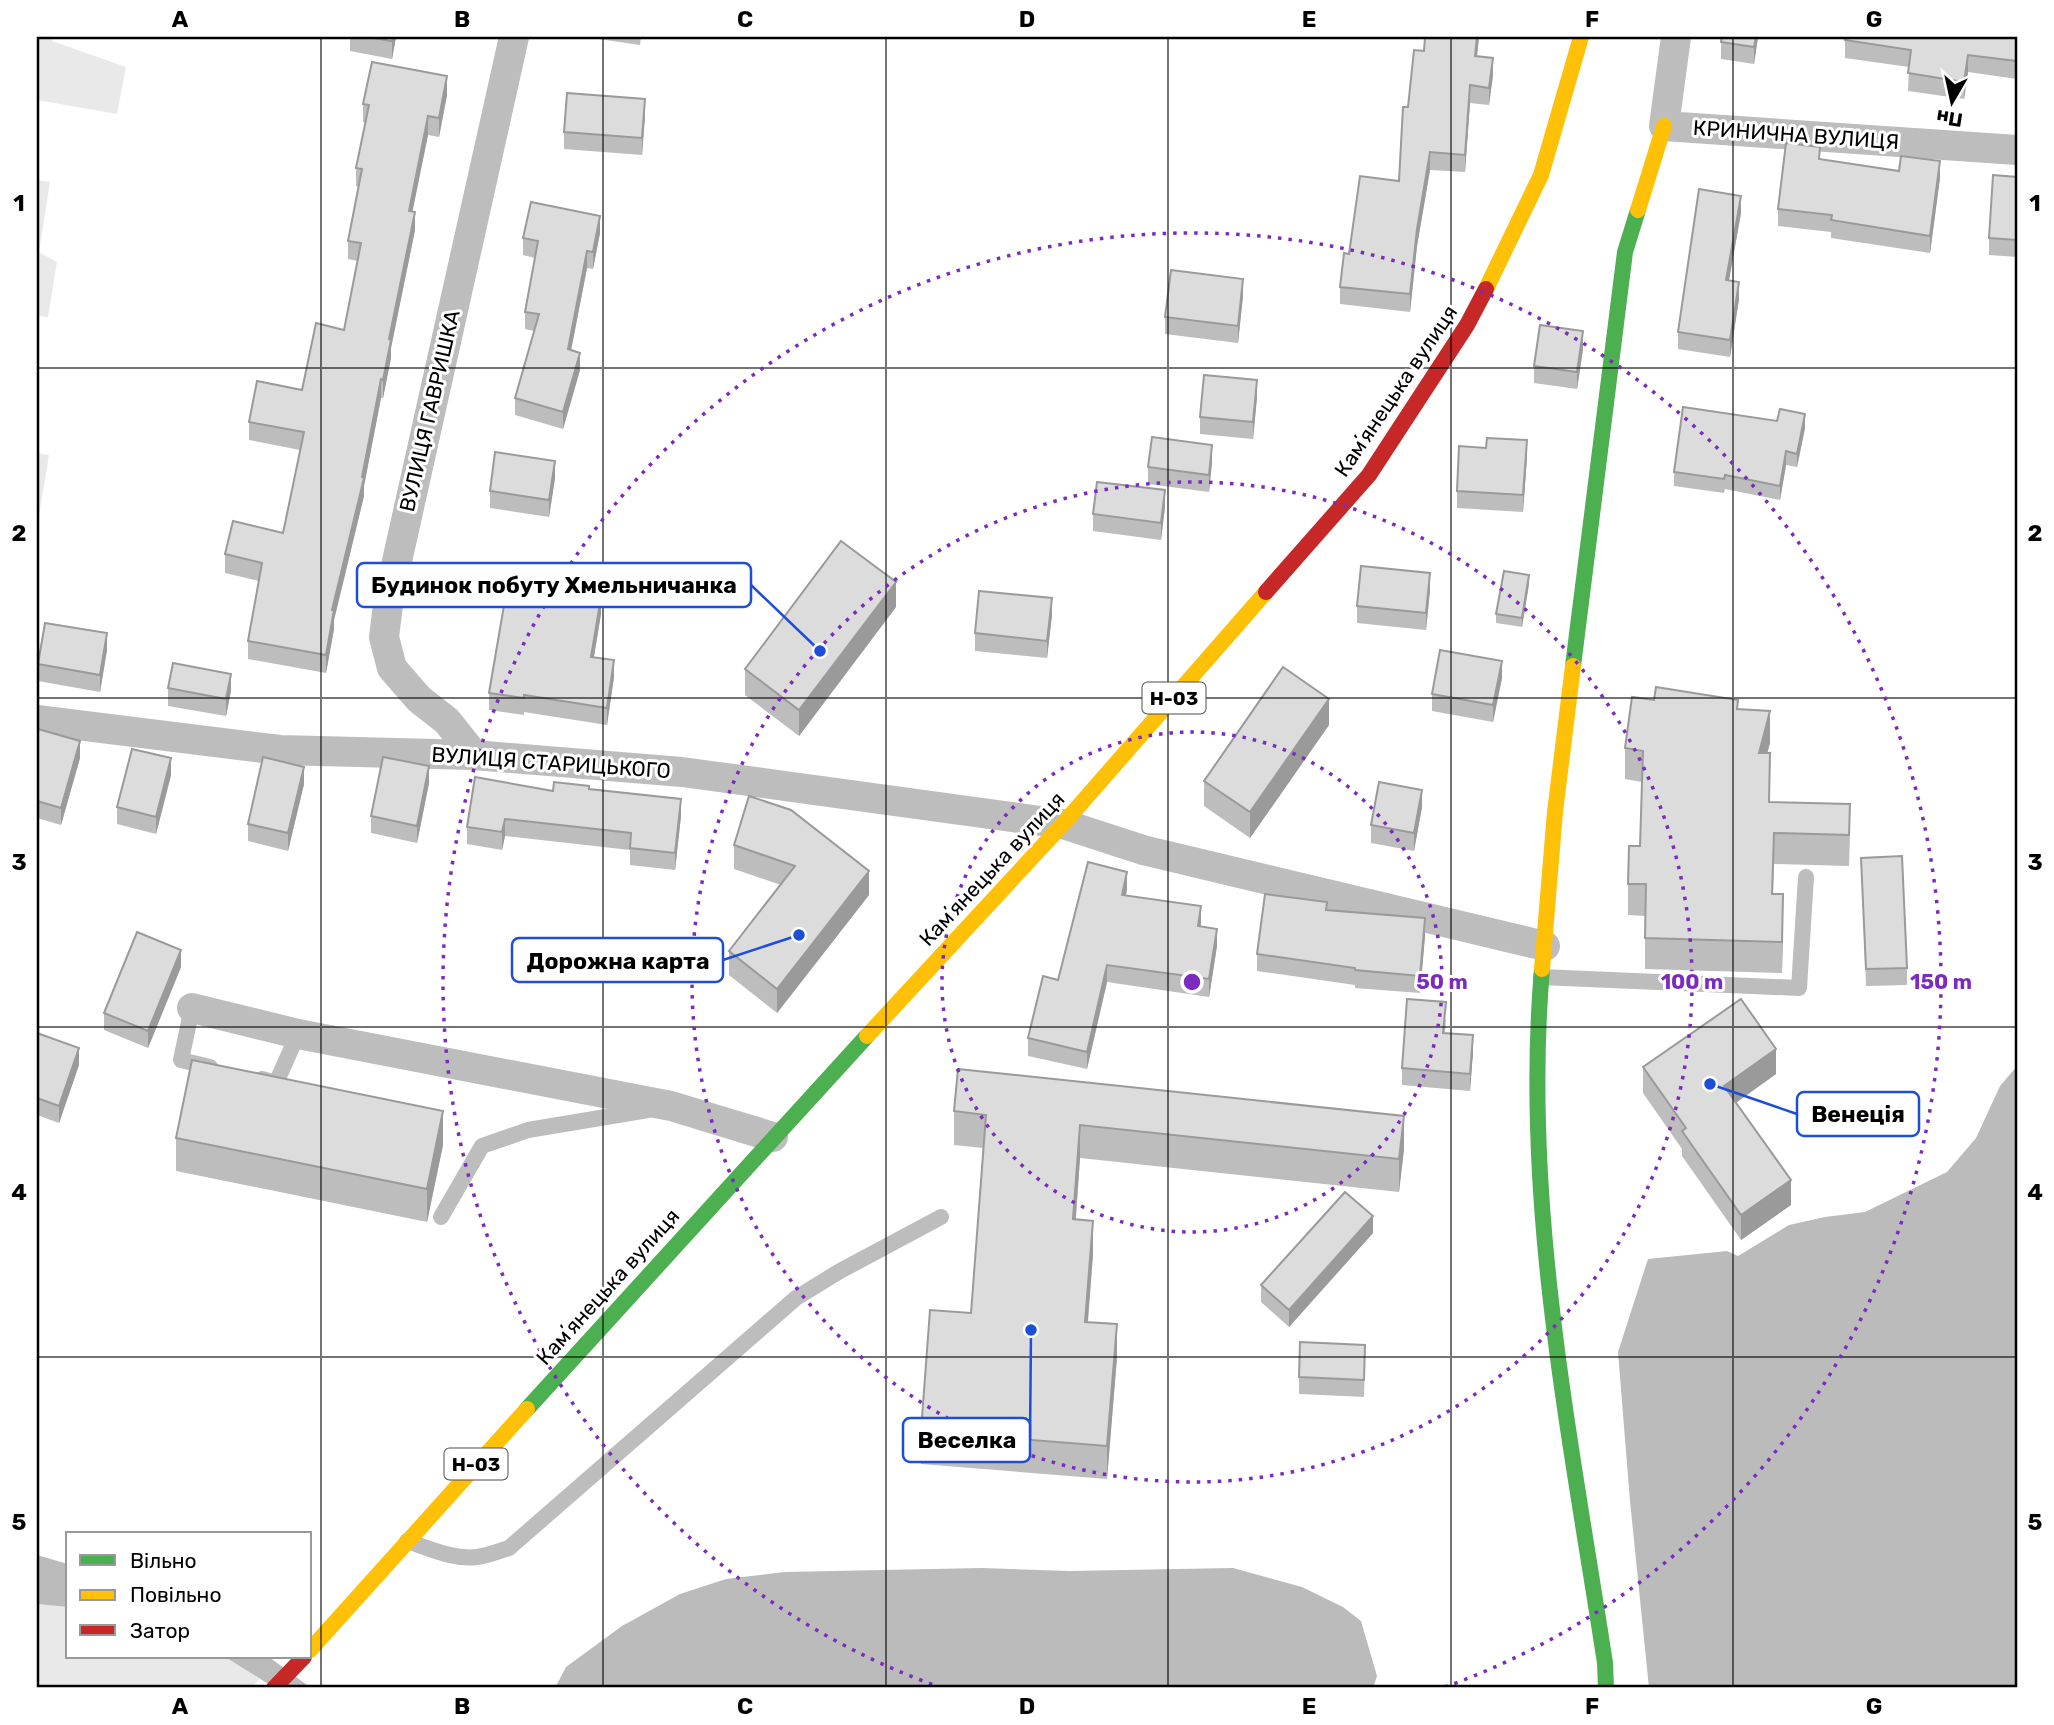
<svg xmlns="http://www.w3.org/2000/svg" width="2054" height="1725" font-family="Rubik,sans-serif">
	<rect width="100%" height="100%" fill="#fff"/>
	<!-- green -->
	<g fill="#e9e9e9">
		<polygon points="37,37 52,37 52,41 126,67 117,114 37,100"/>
		<polygon points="37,180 50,182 39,252 57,262 48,317 37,316"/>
		<polygon points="37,453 49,455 37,528"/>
		<polygon points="37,1604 68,1607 68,1657 225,1657 260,1679 251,1688 37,1688"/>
	</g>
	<!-- water -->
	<g fill="#bbb">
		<polygon points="2017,1066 2017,1688 1649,1688 1630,1501 1618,1352 1648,1259 1727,1251 1738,1256 1789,1225 1825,1217 1865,1212 1947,1172 1976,1138 2000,1086"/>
		<polygon points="37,1555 68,1564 68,1607 37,1604"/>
		<polygon points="982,1568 1069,1571 1233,1568 1302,1587 1343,1607 1361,1621 1377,1676 1373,1688 555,1688 566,1667 622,1626 680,1594 726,1579 784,1572"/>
		<polygon points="225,1657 269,1657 311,1688 275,1688"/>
	</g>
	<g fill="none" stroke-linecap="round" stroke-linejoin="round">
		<!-- lane -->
		<g stroke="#bdbdbd" stroke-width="16">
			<polyline points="1541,977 1799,988 1806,877"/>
			<polyline points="192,1008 181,1060 210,1067"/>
			<polyline points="262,1079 276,1083 298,1034"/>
			<polyline points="441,1217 482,1146 528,1130 648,1110"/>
			<path d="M407,1541C429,1548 453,1560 477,1557C487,1556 499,1551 509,1548L796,1298L840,1271L941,1217"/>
		</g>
		<!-- street -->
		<g stroke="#bdbdbd" stroke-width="30">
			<polyline points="1676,37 1664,126 2017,150"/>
			<polyline points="37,720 280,750 474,755 682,772 1063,824 1143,850 1545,946"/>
			<polyline points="474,755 447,721 419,699 392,668 384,637 389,597 514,37"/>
			<polyline points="192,1008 298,1034 671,1106 773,1137"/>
		</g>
		<!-- fast -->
		<g stroke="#4caf50" stroke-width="16">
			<polyline points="1573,666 1625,252 1638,210"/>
			<path d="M1542,969C1522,1202 1570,1434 1605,1663L1606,1688"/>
			<polyline points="527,1409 867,1036"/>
		</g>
		<!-- slow -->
		<g stroke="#ffc107" stroke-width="16">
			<polyline points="1638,210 1664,126"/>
			<polyline points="1486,289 1541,175 1581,37"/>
			<polyline points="1542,969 1555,812 1573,666"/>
			<polyline points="867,1036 1063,824 1266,592"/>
			<polyline points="310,1650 527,1409"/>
		</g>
		<!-- jam -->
		<g stroke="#c62828" stroke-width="16">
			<polyline points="1266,592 1369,475 1467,325 1486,289"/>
			<polyline points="274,1688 304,1657"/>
		</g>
	</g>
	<!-- wall -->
	<g fill="#bdbdbd">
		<polygon points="350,37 396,37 392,59 350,51"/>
		<polygon points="585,37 641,37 640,45"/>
		<polygon points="1425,37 1479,37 1477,57 1493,75 1489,105 1470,103 1465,172 1430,170 1417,246 1410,312 1340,304 1340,287 1349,254 1399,181 1408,107 1424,51"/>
		<polygon points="1758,37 1754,64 1721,59 1721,42"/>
		<polygon points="2017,37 2017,79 1968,72 1964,99 1908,91 1909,67 1845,58 1845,40"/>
		<polygon points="447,95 439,137 428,135 412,211 415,230 391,348 391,358 383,398 381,398 364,486 364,496 334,620 334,629 326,673 248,659 248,641 259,581 225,573 225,554 283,533 300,450 249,440 249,422 302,390 344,330 358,261 348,259 348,241 358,187 356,186 356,168 366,123 363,122 363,104"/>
		<polygon points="645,116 642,155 564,149 564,132"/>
		<polygon points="1820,159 1940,178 1930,253 1831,238 1831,232 1778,226 1778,209"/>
		<polygon points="2017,177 2017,257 1989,255 1989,238"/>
		<polygon points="1741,213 1729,280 1739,299 1730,357 1678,349 1678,332"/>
		<polygon points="600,233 593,269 587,268 571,350 580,370 563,429 515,415 515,398 534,331 525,329 525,312 535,258 523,255 523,238"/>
		<polygon points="1243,296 1238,343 1165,334 1165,317"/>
		<polygon points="1583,349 1577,389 1534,383 1534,366"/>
		<polygon points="1257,397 1253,439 1200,434 1200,417"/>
		<polygon points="1805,428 1797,467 1786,465 1780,500 1725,489 1724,493 1674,486 1674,472"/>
		<polygon points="1486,448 1527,457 1523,512 1457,508 1457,491"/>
		<polygon points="1212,462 1209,492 1148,484 1148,467"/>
		<polygon points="555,478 549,517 490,508 490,491"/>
		<polygon points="1165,507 1161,540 1093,531 1093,514"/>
		<polygon points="1529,584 1522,627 1496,623 1496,614"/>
		<polygon points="1430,590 1426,630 1357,623 1357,606"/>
		<polygon points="896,607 799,736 745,695 745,669"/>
		<polygon points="601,614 594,657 614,677 607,725 524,712 524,715 489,710 489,693"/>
		<polygon points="1052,615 1047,658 975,651 975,633"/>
		<polygon points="107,650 100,692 38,681 38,664"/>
		<polygon points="1502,678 1493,722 1432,711 1432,694"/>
		<polygon points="168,688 231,691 226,716 168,706"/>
		<polygon points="1738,709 1770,743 1767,753 1769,802 1850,835 1849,866 1774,864 1773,894 1783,925 1782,973 1645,969 1645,916 1628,915 1628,884 1640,846 1642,782 1625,779 1625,748"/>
		<polygon points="1329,725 1250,838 1204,806 1204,781"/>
		<polygon points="37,732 80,758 61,825 37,818"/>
		<polygon points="171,775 156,834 117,824 117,807"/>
		<polygon points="429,783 417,843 371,833 371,816"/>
		<polygon points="304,784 288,851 248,841 248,824"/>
		<polygon points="589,789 681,816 675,870 630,865 630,850 505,836 502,850 467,844 467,827 553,791"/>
		<polygon points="749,796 869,895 777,1013 729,975 729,951 781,885 734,869 734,845"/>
		<polygon points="1422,807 1414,851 1371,843 1371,825"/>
		<polygon points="1861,858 1907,968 1907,985 1866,986"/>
		<polygon points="1127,890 1126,895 1201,923 1200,927 1217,946 1209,997 1107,982 1087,1069 1028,1056 1028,1038 1058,980"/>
		<polygon points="1327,911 1425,936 1420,993 1355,988 1355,985 1257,971 1257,954"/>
		<polygon points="181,967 148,1048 104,1030 104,1013"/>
		<polygon points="1446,1019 1445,1033 1473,1052 1470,1091 1402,1085 1402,1068"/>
		<polygon points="37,1033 79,1065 59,1123 37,1115"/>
		<polygon points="1643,1067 1776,1074 1736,1103 1791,1205 1741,1240 1682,1156 1682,1149 1643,1093"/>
		<polygon points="954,1111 1404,1149 1399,1192 1080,1158 1076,1219 1093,1254 1088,1322 1117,1357 1107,1479 921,1464 921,1431 971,1313 983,1148 954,1145"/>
		<polygon points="176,1138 443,1145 427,1222 176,1171"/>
		<polygon points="1373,1233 1289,1327 1261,1302 1261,1285"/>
		<polygon points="1365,1362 1364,1397 1299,1394 1299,1377"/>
	</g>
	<!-- shaded-wall -->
	<g fill="#9a9a9a">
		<polygon points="393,37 396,37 392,59 392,41"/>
		<polygon points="1477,37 1479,37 1475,74 1475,56"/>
		<polygon points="1756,37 1758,37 1754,64 1754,47"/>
		<polygon points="1968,55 1968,72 1964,99 1964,82"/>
		<polygon points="1493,58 1493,75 1489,105 1489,88"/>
		<polygon points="447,76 447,95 439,137 439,118"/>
		<polygon points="1470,85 1470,103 1465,172 1465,155"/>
		<polygon points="645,99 645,116 642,155 642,138"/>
		<polygon points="428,116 428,135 409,229 409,211"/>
		<polygon points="1430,152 1430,170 1417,246 1410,312 1410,294 1417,229"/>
		<polygon points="1940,161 1940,178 1930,253 1930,236"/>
		<polygon points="1741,196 1741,213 1726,297 1726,280"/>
		<polygon points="415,212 415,230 391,348 391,358 383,398 383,380 389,339"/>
		<polygon points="600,216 600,233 593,269 593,252"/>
		<polygon points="587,251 587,268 568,366 568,349"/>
		<polygon points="1243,279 1243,296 1238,343 1238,326"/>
		<polygon points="1739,282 1739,299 1730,357 1730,340"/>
		<polygon points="1583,331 1583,349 1577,389 1577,372"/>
		<polygon points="580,353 580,370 563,429 563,412"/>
		<polygon points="381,379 381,398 364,486 364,496 334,620 334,629 326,673 326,655 332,610 362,477"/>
		<polygon points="1257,380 1257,397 1253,439 1253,422"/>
		<polygon points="1805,414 1805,428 1797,467 1797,454"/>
		<polygon points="1527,440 1527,457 1523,512 1523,495"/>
		<polygon points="1212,445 1212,462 1209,492 1209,475"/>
		<polygon points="1786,451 1786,465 1780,500 1780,486"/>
		<polygon points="555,461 555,478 549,517 549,500"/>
		<polygon points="1165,490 1165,507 1161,540 1161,523"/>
		<polygon points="1430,573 1430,590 1426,630 1426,613"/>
		<polygon points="1529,575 1529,584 1522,627 1522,618"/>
		<polygon points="896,582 896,607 799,736 799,710"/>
		<polygon points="601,597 601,614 591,674 591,657"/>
		<polygon points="1052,598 1052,615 1047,658 1047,641"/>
		<polygon points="107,633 107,650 100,692 100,675"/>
		<polygon points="614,660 614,677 607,725 607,708"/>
		<polygon points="1502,661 1502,678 1493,722 1493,705"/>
		<polygon points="231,674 231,691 226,716 226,699"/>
		<polygon points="1329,699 1329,725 1250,838 1250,812"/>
		<polygon points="1770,711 1770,743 1759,784 1759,753"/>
		<polygon points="80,741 80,758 61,825 61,808"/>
		<polygon points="171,758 171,775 156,834 156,817"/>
		<polygon points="429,766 429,783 417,843 417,826"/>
		<polygon points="304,767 304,784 288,851 288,833"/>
		<polygon points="1422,790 1422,807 1414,851 1414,833"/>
		<polygon points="681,799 681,816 675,870 675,853"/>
		<polygon points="505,819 505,836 502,850 502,832"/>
		<polygon points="869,871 869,895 777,1013 777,989"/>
		<polygon points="1127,872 1127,890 1122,912 1122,895"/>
		<polygon points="1783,894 1783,925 1782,973 1782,942"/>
		<polygon points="1201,906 1201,923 1198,943 1198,926"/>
		<polygon points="1425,918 1425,936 1420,993 1420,976"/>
		<polygon points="1217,929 1217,946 1209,997 1209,979"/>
		<polygon points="181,950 181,967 148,1048 148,1031"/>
		<polygon points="1107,965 1107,982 1087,1069 1087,1052"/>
		<polygon points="1473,1035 1473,1052 1470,1091 1470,1074"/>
		<polygon points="79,1048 79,1065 59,1123 59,1106"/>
		<polygon points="1776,1049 1776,1074 1724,1111 1724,1086"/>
		<polygon points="443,1111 443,1145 427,1222 427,1189"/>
		<polygon points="1404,1116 1404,1149 1399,1192 1399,1159"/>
		<polygon points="1080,1125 1080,1158 1073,1252 1073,1219"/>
		<polygon points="1791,1180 1791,1205 1741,1240 1741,1215"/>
		<polygon points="1373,1216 1373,1233 1289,1327 1289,1310"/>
		<polygon points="1093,1221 1093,1254 1085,1355 1085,1322"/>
		<polygon points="1117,1324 1117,1357 1107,1479 1107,1446"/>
	</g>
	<!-- building -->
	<g fill="#dcdcdc" stroke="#9a9a9a" stroke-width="2">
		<polygon points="367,37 393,37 392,41"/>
		<polygon points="1425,37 1477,37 1475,56 1493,58 1489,88 1470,85 1465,155 1430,152 1417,229 1410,294 1340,287 1344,253 1349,254 1360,176 1399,181 1403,107 1408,107 1414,50 1424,51"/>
		<polygon points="1722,37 1756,37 1754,47 1721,42"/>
		<polygon points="1846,37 2017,37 2017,61 1968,55 1964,82 1908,73 1911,50 1845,40"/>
		<polygon points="372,62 447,76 439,118 428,116 409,211 415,212 389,339 391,340 383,380 381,379 362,477 364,478 332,610 334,610 326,655 248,641 262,563 225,554 233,521 283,533 304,432 249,422 257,381 302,390 316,323 344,330 361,243 348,241 362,169 356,168 369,105 363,104"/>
		<polygon points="567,93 645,99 642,138 564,132"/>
		<polygon points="1786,143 1820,147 1819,159 1899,171 1901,156 1940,161 1930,236 1831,220 1832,215 1778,209"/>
		<polygon points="1993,175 2017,177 2017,240 1989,238"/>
		<polygon points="1699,189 1741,196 1726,280 1739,282 1730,340 1678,332"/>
		<polygon points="531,202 600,216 593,252 587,251 568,349 580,353 563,412 515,398 539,314 525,312 538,241 523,238"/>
		<polygon points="1171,270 1243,279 1238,326 1165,317"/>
		<polygon points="1540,325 1583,331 1577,372 1534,366"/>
		<polygon points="1204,375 1257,380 1253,422 1200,417"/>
		<polygon points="1683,407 1777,421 1780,409 1805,414 1797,454 1786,451 1780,486 1725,475 1724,479 1674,472"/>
		<polygon points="1152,437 1212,445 1209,475 1148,467"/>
		<polygon points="1487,438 1527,440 1523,495 1457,491 1459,446 1486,448"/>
		<polygon points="495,452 555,461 549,500 490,491"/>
		<polygon points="1097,482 1165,490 1161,523 1093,514"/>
		<polygon points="841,541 896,582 799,710 745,669"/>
		<polygon points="1361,566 1430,573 1426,613 1357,606"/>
		<polygon points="1504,571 1529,575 1522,618 1496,614"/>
		<polygon points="508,582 601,597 591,657 614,660 607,708 524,695 524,698 489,693"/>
		<polygon points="979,591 1052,598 1047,641 975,633"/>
		<polygon points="45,623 107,633 100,675 38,664"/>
		<polygon points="1440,650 1502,661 1493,705 1432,694"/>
		<polygon points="173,663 231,674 226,699 168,688"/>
		<polygon points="1283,667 1329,699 1250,812 1204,781"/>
		<polygon points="1656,687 1738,700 1737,709 1770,711 1759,753 1770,753 1769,802 1850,804 1849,835 1774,833 1772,894 1783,894 1782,942 1645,938 1646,884 1628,884 1629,846 1640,846 1643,751 1625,748 1632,697 1654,700"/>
		<polygon points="38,729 80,741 61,808 37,801"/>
		<polygon points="132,749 171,758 156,817 117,807"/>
		<polygon points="263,757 304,767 288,833 248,824"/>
		<polygon points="383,757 429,766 417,826 371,816"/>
		<polygon points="475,777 553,791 554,782 589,786 589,789 681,799 675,853 630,848 631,833 505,819 502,832 467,827"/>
		<polygon points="1379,782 1422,790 1414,833 1371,825"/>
		<polygon points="749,796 791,810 869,871 777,989 729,951 795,866 734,845"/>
		<polygon points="1902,856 1907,968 1866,969 1861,858"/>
		<polygon points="1088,862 1127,872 1122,895 1201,906 1198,926 1217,929 1209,979 1107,965 1087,1052 1028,1038 1043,976 1058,980"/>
		<polygon points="1265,894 1327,902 1326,910 1425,918 1420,976 1355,970 1355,968 1257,954"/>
		<polygon points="137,932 181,950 148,1031 104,1013"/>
		<polygon points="1407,999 1446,1002 1443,1033 1473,1035 1470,1074 1402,1068"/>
		<polygon points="1741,999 1776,1049 1724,1086 1791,1180 1741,1215 1682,1131 1686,1128 1643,1067"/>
		<polygon points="37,1033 79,1048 59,1106 37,1098"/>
		<polygon points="192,1060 443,1111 427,1189 176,1138"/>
		<polygon points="958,1069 1404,1116 1399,1159 1080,1125 1073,1219 1093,1221 1085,1322 1117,1324 1107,1446 921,1431 930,1310 971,1313 986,1115 954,1111"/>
		<polygon points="1345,1192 1373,1216 1289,1310 1261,1285"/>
		<polygon points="1300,1342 1365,1345 1364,1380 1299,1377"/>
	</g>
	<!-- grid -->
	<path fill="none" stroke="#000" stroke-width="2" stroke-opacity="0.55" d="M321,37V1688M603,37V1688M886,37V1688M1168,37V1688M1451,37V1688M1733,37V1688M37,368H2017M37,698H2017M37,1027H2017M37,1357H2017"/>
	<!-- distance rings -->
	<g fill="none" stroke="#7b2cbf" stroke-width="3.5" stroke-dasharray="3.5 7">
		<circle cx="1192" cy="982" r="250"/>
		<circle cx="1192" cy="982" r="500"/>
		<path d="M942 1688A749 749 0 1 1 1442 1688"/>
	</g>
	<g text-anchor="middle" stroke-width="6" stroke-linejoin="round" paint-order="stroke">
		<!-- shield labels -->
		<g fill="#fff" stroke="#4c4c4c" stroke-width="2">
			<rect x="1142.5" y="682.5" width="63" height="31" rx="5"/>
			<rect x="444.5" y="1448.5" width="63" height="31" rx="5"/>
		</g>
		<g font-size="19" font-weight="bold" fill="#000">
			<text x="1174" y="705">Н-03</text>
			<text x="476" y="1471">Н-03</text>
		</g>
		<!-- street labels -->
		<g font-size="21" fill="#000" stroke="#fff">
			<text transform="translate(1796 135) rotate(4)" y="7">КРИНИЧНА ВУЛИЦЯ</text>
			<text transform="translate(1396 391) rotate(-56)" y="7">Камʼянецька вулиця</text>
			<text transform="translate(430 411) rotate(-77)" y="7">ВУЛИЦЯ ГАВРИШКА</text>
			<text transform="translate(551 763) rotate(4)" y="7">ВУЛИЦЯ СТАРИЦЬКОГО</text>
			<text transform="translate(992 869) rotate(-47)" y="7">Камʼянецька вулиця</text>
			<text transform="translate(608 1287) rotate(-48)" y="7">Камʼянецька вулиця</text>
		</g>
	</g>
	<circle cx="1192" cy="982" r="10" fill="#7b2cbf" stroke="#fff" stroke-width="3.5"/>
	<g font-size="21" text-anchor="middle" font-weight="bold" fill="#7b2cbf" stroke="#fff" stroke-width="6" stroke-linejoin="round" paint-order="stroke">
		<text x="1442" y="989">50 m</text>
		<text x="1692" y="989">100 m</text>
		<text x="1941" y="989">150 m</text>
	</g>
	<!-- callouts -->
	<path fill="none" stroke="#1d4ed8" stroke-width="2.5" d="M820 651L751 585M799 935L723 960M1710 1084L1797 1114M1031 1330L1030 1440"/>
	<g fill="#1d4ed8" stroke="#fff" stroke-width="2.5">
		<circle cx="820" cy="651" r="7"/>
		<circle cx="799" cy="935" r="7"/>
		<circle cx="1710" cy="1084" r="7"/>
		<circle cx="1031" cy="1330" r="7"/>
	</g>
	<g fill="#fff" stroke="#1d4ed8" stroke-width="2.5">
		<rect x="357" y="563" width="394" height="44" rx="7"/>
		<rect x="512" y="938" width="211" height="44" rx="7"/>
		<rect x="1797" y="1092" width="122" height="44" rx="7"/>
		<rect x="903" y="1418" width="127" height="44" rx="7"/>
	</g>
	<g font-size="23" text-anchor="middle" font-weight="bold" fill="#000">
		<text x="554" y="593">Будинок побуту Хмельничанка</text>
		<text x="618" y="969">Дорожна карта</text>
		<text x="1858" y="1122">Венеція</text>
		<text x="967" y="1448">Веселка</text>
	</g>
	<!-- border -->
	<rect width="2054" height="1725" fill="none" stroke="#ffffff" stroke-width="77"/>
	<!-- legend -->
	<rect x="66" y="1532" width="245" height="126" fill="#ffffff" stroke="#999999" stroke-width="2"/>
	<rect x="80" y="1555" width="35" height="10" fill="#4caf50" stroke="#999999" stroke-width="2"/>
	<text x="130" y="1568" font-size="21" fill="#000000">Вільно</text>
	<rect x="80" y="1590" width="35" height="10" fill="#ffc107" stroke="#999999" stroke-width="2"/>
	<text x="130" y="1602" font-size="21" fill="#000000">Повільно</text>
	<rect x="80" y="1625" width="35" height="10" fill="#c62828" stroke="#999999" stroke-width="2"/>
	<text x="130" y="1638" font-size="21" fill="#000000">Затор</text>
	<!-- north arrow -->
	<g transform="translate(1952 102) rotate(189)" stroke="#ffffff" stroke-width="5" paint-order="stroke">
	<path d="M0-5L12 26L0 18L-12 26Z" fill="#000000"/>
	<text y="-10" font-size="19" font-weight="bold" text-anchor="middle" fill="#000000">Пн</text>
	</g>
	<rect x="38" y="38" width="1978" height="1648" fill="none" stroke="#000" stroke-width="2.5"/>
	<g font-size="23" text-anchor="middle" font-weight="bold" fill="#000">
		<text x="180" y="27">A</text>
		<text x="462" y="27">B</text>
		<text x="745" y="27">C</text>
		<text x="1027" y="27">D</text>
		<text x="1309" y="27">E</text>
		<text x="1592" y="27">F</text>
		<text x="1874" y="27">G</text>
		<text x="19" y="211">1</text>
		<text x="2035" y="211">1</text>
		<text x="19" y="541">2</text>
		<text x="2035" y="541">2</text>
		<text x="19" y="870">3</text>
		<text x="2035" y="870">3</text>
		<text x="19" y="1200">4</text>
		<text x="2035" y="1200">4</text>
		<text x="19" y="1530">5</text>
		<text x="2035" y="1530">5</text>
		<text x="180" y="1714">A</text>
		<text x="462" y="1714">B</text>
		<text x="745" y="1714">C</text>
		<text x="1027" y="1714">D</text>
		<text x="1309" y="1714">E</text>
		<text x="1592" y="1714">F</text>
		<text x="1874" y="1714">G</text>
	</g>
</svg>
